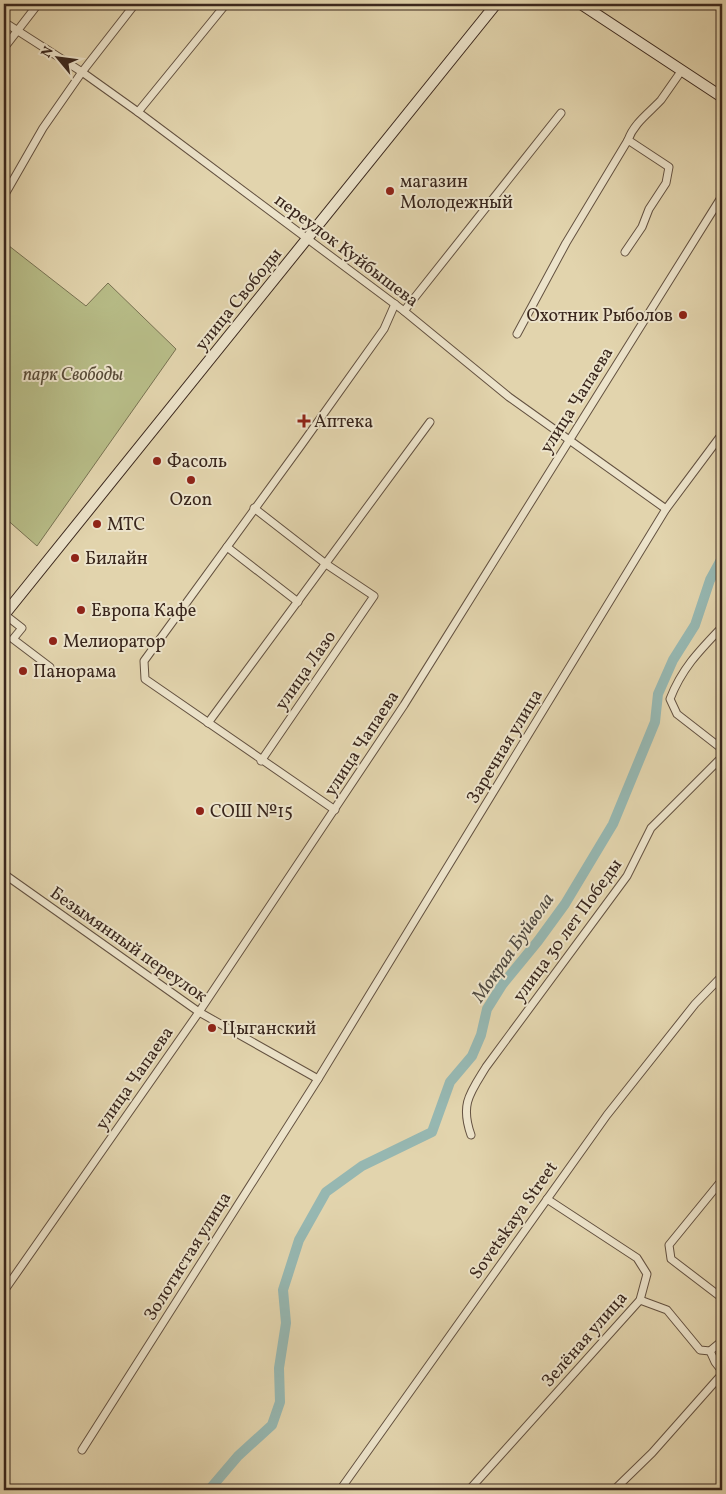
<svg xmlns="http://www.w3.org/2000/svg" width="726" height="1494" font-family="Vollkorn,serif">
	<rect width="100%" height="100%" fill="#e2d4ad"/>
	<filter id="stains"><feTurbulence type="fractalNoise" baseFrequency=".004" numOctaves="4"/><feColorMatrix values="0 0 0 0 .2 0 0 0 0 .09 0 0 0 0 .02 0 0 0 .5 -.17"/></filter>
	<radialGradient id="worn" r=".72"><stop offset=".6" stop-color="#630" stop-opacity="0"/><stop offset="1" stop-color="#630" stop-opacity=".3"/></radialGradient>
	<!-- green -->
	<polygon fill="#b7bc87" stroke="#787252" points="4,242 86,306 108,283 176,349 37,546 4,517"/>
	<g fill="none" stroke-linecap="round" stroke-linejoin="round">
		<!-- river -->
		<polyline stroke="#96b7b1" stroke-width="10" points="209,1490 238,1456 272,1425 280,1402 279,1368 286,1323 283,1290 299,1240 326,1192 362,1166 432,1132 450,1082 472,1056 481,1035 487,1009 502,985 538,941 565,904 613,824 655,722 658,694 673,660 695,625 710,580 722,558"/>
		<!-- minor casing -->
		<g stroke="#645241" stroke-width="9">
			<g id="minor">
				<polyline points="4,22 82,72 138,112 404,311 509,397 666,509"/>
				<polyline points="4,48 38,4"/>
				<polyline points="138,112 226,4"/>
				<polyline points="4,196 43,128 82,72 135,4"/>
				<path d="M625,252L642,227L649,209L666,183L669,167L628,140C634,123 649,113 661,100C668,90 675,80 682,70"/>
				<polyline points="404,311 561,113"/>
				<polyline points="517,334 566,243 628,140"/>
				<polyline points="254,508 326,564 374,596 261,761"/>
				<polyline points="227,547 298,602"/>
				<polyline points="4,614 22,628 13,639 50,667"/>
				<path d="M722,627C700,650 682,668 670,699L677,714L722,749"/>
				<polyline points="208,723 430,422"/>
				<polyline points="335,810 145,679 144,661 302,444 384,329 395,304"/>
				<polyline points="4,874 199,1012 318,1079"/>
				<path d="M471,1135C460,1104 470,1093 486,1067L627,876L651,828L722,757"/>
				<polyline points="722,1180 669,1245 671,1259 722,1298"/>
				<polyline points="4,1291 199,1012 404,705 722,196"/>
				<polyline points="640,1300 667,1310 700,1350 710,1351 722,1341"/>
				<polyline points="710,1351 715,1362 722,1371"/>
				<polyline points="82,1450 318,1079 666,509 722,434"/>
				<polyline points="340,1490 607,1115 695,1004 722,976"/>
				<polyline points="469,1490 640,1300 647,1274 637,1258 547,1199"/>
				<polyline points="614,1490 652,1453 722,1374"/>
			</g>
		</g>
		<!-- secondary casing -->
		<g stroke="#3a271d" stroke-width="12">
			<g id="secondary">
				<polyline points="581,4 722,97"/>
				<polyline points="4,615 496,4"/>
			</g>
		</g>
		<!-- minor -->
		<use href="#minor" stroke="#ece3ca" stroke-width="7"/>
		<!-- secondary -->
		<use href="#secondary" stroke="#ece3ca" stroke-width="10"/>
	</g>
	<!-- markers -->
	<g fill="#8f2418" stroke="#ece3ca" stroke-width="2">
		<circle cx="390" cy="191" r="5"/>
		<circle cx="683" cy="315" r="5"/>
		<path d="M301.5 413.5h5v5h5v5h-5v5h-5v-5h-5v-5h5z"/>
		<circle cx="157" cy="461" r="5"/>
		<circle cx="191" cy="480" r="5"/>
		<circle cx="97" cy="524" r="5"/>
		<circle cx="75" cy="558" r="5"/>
		<circle cx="81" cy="610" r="5"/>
		<circle cx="53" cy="641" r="5"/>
		<circle cx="23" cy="671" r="5"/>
		<circle cx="200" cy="811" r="5"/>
		<circle cx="212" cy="1028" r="5"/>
	</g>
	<g text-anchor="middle" stroke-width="4" stroke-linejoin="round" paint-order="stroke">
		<!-- poi labels -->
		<g font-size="18" fill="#3a271d" stroke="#ece3ca" text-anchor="start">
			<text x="400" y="187">магазин<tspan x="400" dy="21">Молодежный</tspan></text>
			<text x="673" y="321" text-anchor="end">Охотник Рыболов</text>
			<text x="314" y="427">Аптека</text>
			<text x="167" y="467">Фасоль</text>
			<text x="191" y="505" text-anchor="middle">Ozon</text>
			<text x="107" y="530">МТС</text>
			<text x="85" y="564">Билайн</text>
			<text x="91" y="616">Европа Кафе</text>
			<text x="63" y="647">Мелиоратор</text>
			<text x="33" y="677">Панорама</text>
			<text x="210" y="817">СОШ №15</text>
			<text x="222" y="1034">Цыганский</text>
		</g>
		<!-- street labels -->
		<g font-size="18" fill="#3a271d" stroke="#ece3ca">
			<text transform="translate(347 250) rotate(37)" y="6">переулок Куйбышева</text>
			<text transform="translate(238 299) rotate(-51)" y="6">улица Свободы</text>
			<text transform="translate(576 400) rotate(-58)" y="6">улица Чапаева</text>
			<text transform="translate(305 670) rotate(-55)" y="6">улица Лазо</text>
			<text transform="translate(361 743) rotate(-57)" y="6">улица Чапаева</text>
			<text transform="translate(504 746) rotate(-59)" y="6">Заречная улица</text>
			<text transform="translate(567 930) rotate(-54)" y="6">улица 30 лет Победы</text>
			<text transform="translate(129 944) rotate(35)" y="6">Безымянный переулок</text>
			<text transform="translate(134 1078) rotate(-55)" y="6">улица Чапаева</text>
			<text transform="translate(513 1220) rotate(-55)" y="6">Sovetskaya Street</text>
			<text transform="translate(187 1256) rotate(-58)" y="6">Золотистая улица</text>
			<text transform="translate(584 1339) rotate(-49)" y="6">Зелёная улица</text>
		</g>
		<!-- park labels -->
		<g font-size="18" font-style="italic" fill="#594c38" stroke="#ece3ca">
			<text x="73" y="380">парк Свободы</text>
		</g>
		<!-- water labels -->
		<g font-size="19" font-style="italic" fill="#514b42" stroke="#ece3ca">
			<text transform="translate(512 947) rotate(-55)" y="7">Мокрая Буйвола</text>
		</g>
	</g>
	<!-- margin -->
	<rect width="726" height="1494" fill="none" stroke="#e2d4ad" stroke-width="20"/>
	<rect x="5" y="5" width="716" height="1484" fill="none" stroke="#3a271d" stroke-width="2.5"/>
	<rect x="10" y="10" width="706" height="1474" fill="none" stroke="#3a271d"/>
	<!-- north arrow -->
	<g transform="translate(58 58) rotate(299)" stroke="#ece3ca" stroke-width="4" paint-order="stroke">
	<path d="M0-4L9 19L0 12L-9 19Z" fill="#3a271d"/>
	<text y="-8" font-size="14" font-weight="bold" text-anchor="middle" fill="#3a271d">N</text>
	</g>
	<rect width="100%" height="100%" filter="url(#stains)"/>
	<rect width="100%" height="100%" fill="url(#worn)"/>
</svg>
